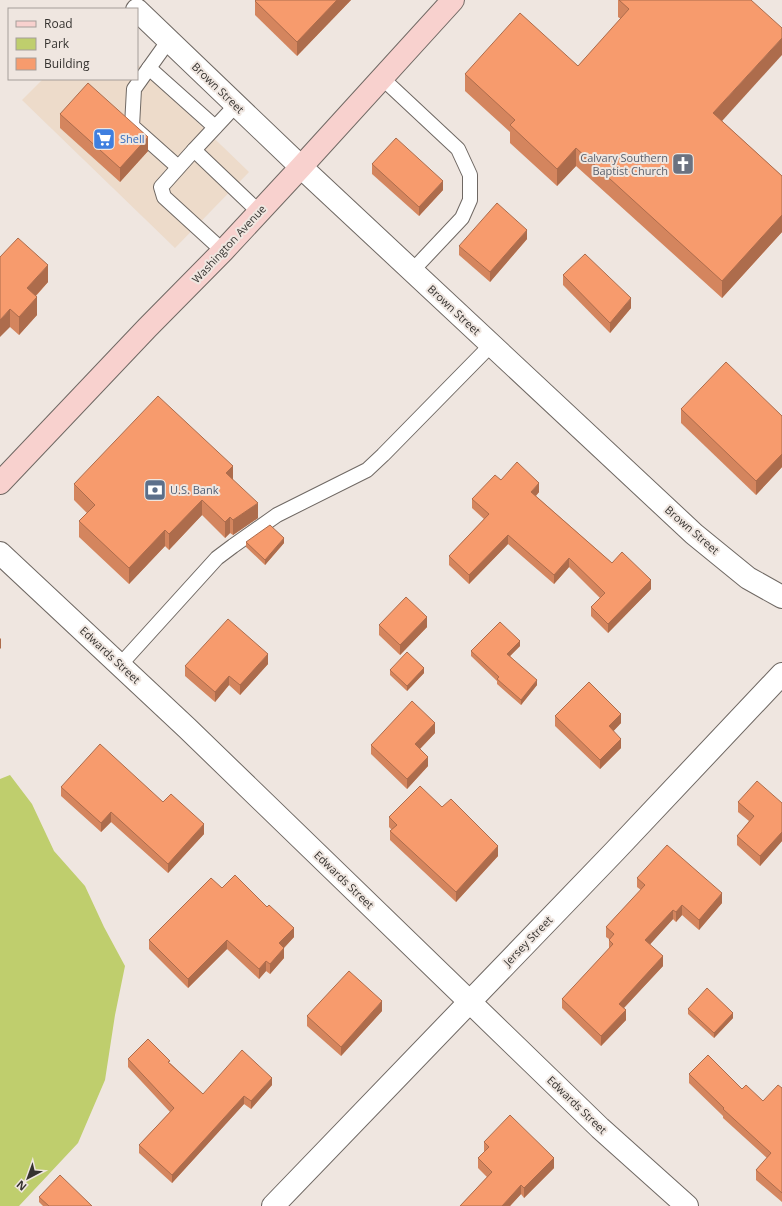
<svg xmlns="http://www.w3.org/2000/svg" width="782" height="1206" font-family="'Open Sans',sans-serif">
	<rect width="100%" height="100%" fill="#efe6e0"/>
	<!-- commercial -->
	<polygon fill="#eddbca" points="137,64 249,172 175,248 22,100 43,79 137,79"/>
	<!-- green -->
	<polygon fill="#bfce6d" points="10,775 32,804 54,851 85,886 104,927 125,966 115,1015 105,1080 78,1143 19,1206 0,1206 0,779"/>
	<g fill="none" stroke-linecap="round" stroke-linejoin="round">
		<!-- service casing -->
		<g stroke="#6f6863" stroke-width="16">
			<g id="service">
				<polyline points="169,40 134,89 132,126 178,167"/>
				<polyline points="149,68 215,127"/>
				<polyline points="382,78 458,149 470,175 470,200 462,218 412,271"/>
				<polyline points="236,105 194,150 259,212"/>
				<polyline points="194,150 161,187 164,197 223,251"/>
				<polyline points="120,665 217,558 233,546 277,515 367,470 383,455 491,345"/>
			</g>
		</g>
		<!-- minor casing -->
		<g stroke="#6f6863" stroke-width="24">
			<g id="minor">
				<polyline points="0,553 187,728 600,1128 687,1206"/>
				<polyline points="273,1206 615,851 782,674"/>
			</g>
		</g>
		<!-- tertiary casing -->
		<g stroke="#6f6863" stroke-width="24">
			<polyline id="tertiary" points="137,10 301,167 694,534 748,578 782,597"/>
		</g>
		<!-- secondary casing -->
		<g stroke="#6f6863" stroke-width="24">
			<polyline id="secondary" points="0,483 147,328 223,251 301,167 453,0"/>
		</g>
		<!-- service -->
		<use href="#service" stroke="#fff" stroke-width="14"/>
		<!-- minor -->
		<use href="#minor" stroke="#fff" stroke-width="22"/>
		<!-- tertiary -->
		<use href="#tertiary" stroke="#fff" stroke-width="22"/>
		<!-- secondary -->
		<use href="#secondary" stroke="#f8d1ce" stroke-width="22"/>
	</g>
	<!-- wall -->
	<g fill="#d4855e">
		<polygon points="256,0 351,0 297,56 255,15 255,1"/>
		<polygon points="618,0 751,0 722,121 782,176 782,232 722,298 576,166 557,186 510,143 510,132 465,91 465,74 578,66 621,19 618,17"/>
		<polygon points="60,114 148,151 120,182 60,128"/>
		<polygon points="372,164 443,190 419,216 372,174"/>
		<polygon points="527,239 490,282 459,255 459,246"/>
		<polygon points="0,257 48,282 36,296 37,315 19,335 10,327"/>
		<polygon points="563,275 631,308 610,333 563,285"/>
		<polygon points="681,409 782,416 782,467 756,495 681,423"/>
		<polygon points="233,480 258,518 233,535 230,533 225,538 202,515 169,550 165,546 129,584 79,537 79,521 87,513 74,500 74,484"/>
		<polygon points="501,480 539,492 536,496 612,563 651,589 608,633 591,616 591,607 600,598 569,567 554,584 508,544 469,584 449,565 449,556 484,519 472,508 472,499"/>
		<polygon points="246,542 284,543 265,565 246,547"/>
		<polygon points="379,625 427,627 400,655 379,635"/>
		<polygon points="520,646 510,656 537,685 521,705 497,684 497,681 471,656 471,651"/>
		<polygon points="268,664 240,695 229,685 215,702 185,676 185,666"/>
		<polygon points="390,670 424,673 407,691 390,675"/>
		<polygon points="555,716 621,723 613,731 621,748 600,769 555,726"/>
		<polygon points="435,733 420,749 428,766 407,789 371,754 371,745"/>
		<polygon points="61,787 163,802 204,834 168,873 111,822 101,832 61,796"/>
		<polygon points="738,802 782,803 782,841 760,866 737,845 737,836 749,821 738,812"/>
		<polygon points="442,807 498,856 456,902 390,840 390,831 392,830 389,827 389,817"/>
		<polygon points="637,878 722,903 699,930 682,915 676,922 673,919 650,944 663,966 624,1008 626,1020 601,1046 562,1008 562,999 609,949 609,939 606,937 606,927 641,890 637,887"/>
		<polygon points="222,888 294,937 284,948 284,958 270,974 266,971 259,979 227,949 188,988 149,949 149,940"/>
		<polygon points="688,1009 733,1018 714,1038 688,1014"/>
		<polygon points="382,1011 341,1056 307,1026 307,1016"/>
		<polygon points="128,1059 170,1063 203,1094 272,1085 251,1109 244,1104 172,1183 139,1153 139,1145 170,1112 128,1067"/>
		<polygon points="689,1074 742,1089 763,1101 782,1088 782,1202 756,1180 756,1170 767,1158 723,1118 723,1116 689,1083"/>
		<polygon points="484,1142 554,1168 524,1198 521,1194 510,1206 460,1206 487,1177 478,1168 478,1158 484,1152"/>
		<polygon points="39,1197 92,1206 43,1206 39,1202"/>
	</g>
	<!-- shaded-wall -->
	<g fill="#ad6c4c">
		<polygon points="337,0 351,0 297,56 297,42"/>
		<polygon points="782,38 782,55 713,131 713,113"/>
		<polygon points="148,137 148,151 120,182 120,168"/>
		<polygon points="576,148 576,166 557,186 557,169"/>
		<polygon points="443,181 443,190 419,216 419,207"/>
		<polygon points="782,215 782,232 722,298 722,281"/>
		<polygon points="527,230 527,239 490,282 490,272"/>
		<polygon points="48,265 48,282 27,305 27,288"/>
		<polygon points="37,297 37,315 19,335 19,317"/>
		<polygon points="631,298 631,308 610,333 610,323"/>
		<polygon points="10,309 10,327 0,337 0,320"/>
		<polygon points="782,454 782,467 756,495 756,481"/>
		<polygon points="233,466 233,482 226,473"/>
		<polygon points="539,483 539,492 531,501 531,492"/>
		<polygon points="202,500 202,515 169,550 169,534"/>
		<polygon points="258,503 258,518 233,535 233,520"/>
		<polygon points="230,517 230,533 225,538 225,522"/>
		<polygon points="165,530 165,546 129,584 129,568"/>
		<polygon points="508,535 508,544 469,584 469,575"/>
		<polygon points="284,538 284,543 265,565 265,560"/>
		<polygon points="569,558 569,567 554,584 554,575"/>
		<polygon points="651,580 651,589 608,633 608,624"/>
		<polygon points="427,617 427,627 400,655 400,645"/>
		<polygon points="1,638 1,648 0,649 0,639"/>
		<polygon points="520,641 520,646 507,659 507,654"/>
		<polygon points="268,654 268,664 240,695 240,685"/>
		<polygon points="424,668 424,673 407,691 407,686"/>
		<polygon points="229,676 229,685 215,702 215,692"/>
		<polygon points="537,680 537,685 521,705 521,700"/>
		<polygon points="621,714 621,723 609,736 609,726"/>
		<polygon points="435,723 435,733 415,754 415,744"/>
		<polygon points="621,739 621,748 600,769 600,760"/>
		<polygon points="428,757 428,766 407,789 407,779"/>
		<polygon points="111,812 111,822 101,832 101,823"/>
		<polygon points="204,824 204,834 168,873 168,864"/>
		<polygon points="782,832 782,841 760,866 760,856"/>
		<polygon points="498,846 498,856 456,902 456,892"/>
		<polygon points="722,893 722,903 699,930 699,920"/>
		<polygon points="682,905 682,915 676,922 676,912"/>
		<polygon points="673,910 673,919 645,950 645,940"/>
		<polygon points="294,928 294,937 279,953 279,943"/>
		<polygon points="227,940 227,949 188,988 188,979"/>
		<polygon points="284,948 284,958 270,974 270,964"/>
		<polygon points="663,956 663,966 619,1013 619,1004"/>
		<polygon points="266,961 266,971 259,979 259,969"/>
		<polygon points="382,1001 382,1011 341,1056 341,1047"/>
		<polygon points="626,1010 626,1020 601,1046 601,1036"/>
		<polygon points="733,1013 733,1018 714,1038 714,1033"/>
		<polygon points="272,1078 272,1085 251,1109 251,1101"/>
		<polygon points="244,1096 244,1104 172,1183 172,1175"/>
		<polygon points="554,1158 554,1168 524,1198 524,1188"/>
		<polygon points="521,1185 521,1194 510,1206 502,1206"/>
	</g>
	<!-- building -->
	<g fill="#f79b6d" stroke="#ad6c4c">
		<polygon points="256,0 337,0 297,42 255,1"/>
		<polygon points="619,0 751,0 782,28 782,38 713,113 782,176 782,215 722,281 576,148 557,169 510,125 515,120 465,74 520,13 578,66 629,9"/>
		<polygon points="88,83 148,137 120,168 60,114"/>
		<polygon points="396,138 443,181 419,207 372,164"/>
		<polygon points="497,203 527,230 490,272 459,246"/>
		<polygon points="18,238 48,265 27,288 37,297 19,317 10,309 0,320 0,257"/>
		<polygon points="585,254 631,298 610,323 563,275"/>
		<polygon points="726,362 782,416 782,454 756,481 681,409"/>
		<polygon points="158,396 233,466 226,473 258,503 233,520 230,517 225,522 202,500 169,534 165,530 129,568 79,521 95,505 74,484"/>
		<polygon points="517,462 539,483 531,492 612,563 622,552 651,580 608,624 591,607 605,593 569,558 554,575 508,535 469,575 449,556 489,514 472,499 495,475 501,480"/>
		<polygon points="270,525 284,538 265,560 246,542"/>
		<polygon points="406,597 427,617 400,645 379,625"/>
		<polygon points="228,619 268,654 240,685 229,676 215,692 185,666"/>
		<polygon points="500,622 520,641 507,654 537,680 521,700 497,679 499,677 471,651"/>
		<polygon points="407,652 424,668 407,686 390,670"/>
		<polygon points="589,682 621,714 609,726 621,739 600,760 555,716"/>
		<polygon points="412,701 435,723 415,744 428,757 407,779 371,745"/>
		<polygon points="100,744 163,802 171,794 204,824 168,864 111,812 101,823 61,787"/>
		<polygon points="757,781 782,803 782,832 760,856 737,836 754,816 738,802"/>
		<polygon points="420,786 442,807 451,799 498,846 456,892 390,831 397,825 389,817"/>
		<polygon points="667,845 722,893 699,920 682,905 676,912 673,910 645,940 663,956 619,1004 626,1010 601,1036 562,999 613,944 609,940 614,934 606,927 645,885 637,878"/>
		<polygon points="235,875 267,907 269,905 294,928 279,943 284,948 270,964 266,961 259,969 227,940 188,979 149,940 211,878 222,888"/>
		<polygon points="349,971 382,1001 341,1047 307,1016"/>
		<polygon points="707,988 733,1013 714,1033 688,1009"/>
		<polygon points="148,1039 170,1061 168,1062 203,1094 242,1050 272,1078 251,1101 244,1096 172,1175 139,1145 174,1108 128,1059"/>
		<polygon points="708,1055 742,1089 746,1085 763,1101 778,1085 782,1088 782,1193 756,1170 771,1153 723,1109 724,1108 689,1074"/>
		<polygon points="510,1115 554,1158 524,1188 521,1185 502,1206 460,1206 492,1172 478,1158 489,1147 484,1142"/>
		<polygon points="60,1175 92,1206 49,1206 39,1197"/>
	</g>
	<!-- icons -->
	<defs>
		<g id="supermarket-square" transform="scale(1.15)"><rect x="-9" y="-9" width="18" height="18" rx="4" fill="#3f7fe0" stroke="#efe6e0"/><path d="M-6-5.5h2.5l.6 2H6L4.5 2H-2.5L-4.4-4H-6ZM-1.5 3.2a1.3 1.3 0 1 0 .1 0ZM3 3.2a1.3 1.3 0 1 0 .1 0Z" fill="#fff"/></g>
		<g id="church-square" transform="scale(1.15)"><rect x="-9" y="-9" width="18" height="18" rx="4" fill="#6b7280" stroke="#efe6e0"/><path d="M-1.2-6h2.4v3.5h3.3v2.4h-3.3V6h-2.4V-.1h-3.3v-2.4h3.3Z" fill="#fff"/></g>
		<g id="bank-square" transform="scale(1.15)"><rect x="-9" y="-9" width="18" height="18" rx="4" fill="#5c6f8a" stroke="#efe6e0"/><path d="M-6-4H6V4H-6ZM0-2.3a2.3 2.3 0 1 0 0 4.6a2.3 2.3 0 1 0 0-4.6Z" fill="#fff"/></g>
	</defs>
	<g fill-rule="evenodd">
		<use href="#supermarket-square" x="104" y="139"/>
		<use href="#church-square" x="683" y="164"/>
		<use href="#bank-square" x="155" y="490"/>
	</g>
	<g text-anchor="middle" stroke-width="4" stroke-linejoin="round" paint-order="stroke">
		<!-- street labels -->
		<g font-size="11" fill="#363330" stroke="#efe6e0">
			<text transform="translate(218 88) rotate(44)" y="4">Brown Street</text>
			<text transform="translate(229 244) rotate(-47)" y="4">Washington Avenue</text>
			<text transform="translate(454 310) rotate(43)" y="4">Brown Street</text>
			<text transform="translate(692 530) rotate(41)" y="4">Brown Street</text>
			<text transform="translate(110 655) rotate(43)" y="4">Edwards Street</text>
			<text transform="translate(344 880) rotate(44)" y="4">Edwards Street</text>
			<text transform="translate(528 941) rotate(-46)" y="4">Jersey Street</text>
			<text transform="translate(577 1105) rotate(44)" y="4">Edwards Street</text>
		</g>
		<!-- shop labels -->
		<g font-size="11" fill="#366cbe" stroke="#efe6e0" text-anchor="start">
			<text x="120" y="143">Shell</text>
		</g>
		<!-- worship labels -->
		<g font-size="11" fill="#5b616d" stroke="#efe6e0" text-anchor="end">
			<text x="668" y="162">Calvary Southern<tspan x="668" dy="13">Baptist Church</tspan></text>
		</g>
		<!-- service labels -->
		<g font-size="11" fill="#4e5e75" stroke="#efe6e0" text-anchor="start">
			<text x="170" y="494">U.S. Bank</text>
		</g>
	</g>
	<!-- legend -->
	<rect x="8" y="8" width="130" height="72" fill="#efe6e0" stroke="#a59e9a"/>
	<rect x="16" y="21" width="20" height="6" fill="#f8d1ce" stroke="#a59e9a"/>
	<text x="44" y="28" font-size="12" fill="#363330">Road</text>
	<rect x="16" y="38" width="20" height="12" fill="#bfce6d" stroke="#a59e9a"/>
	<text x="44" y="48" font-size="12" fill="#363330">Park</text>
	<rect x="16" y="58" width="20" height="12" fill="#f79b6d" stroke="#a59e9a"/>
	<text x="44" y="68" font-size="12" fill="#363330">Building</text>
	<!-- north arrow -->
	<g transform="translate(28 1178) rotate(221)" stroke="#efe6e0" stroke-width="3" paint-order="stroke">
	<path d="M0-3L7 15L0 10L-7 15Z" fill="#363330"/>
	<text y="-6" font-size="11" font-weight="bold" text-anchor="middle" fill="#363330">N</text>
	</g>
</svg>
